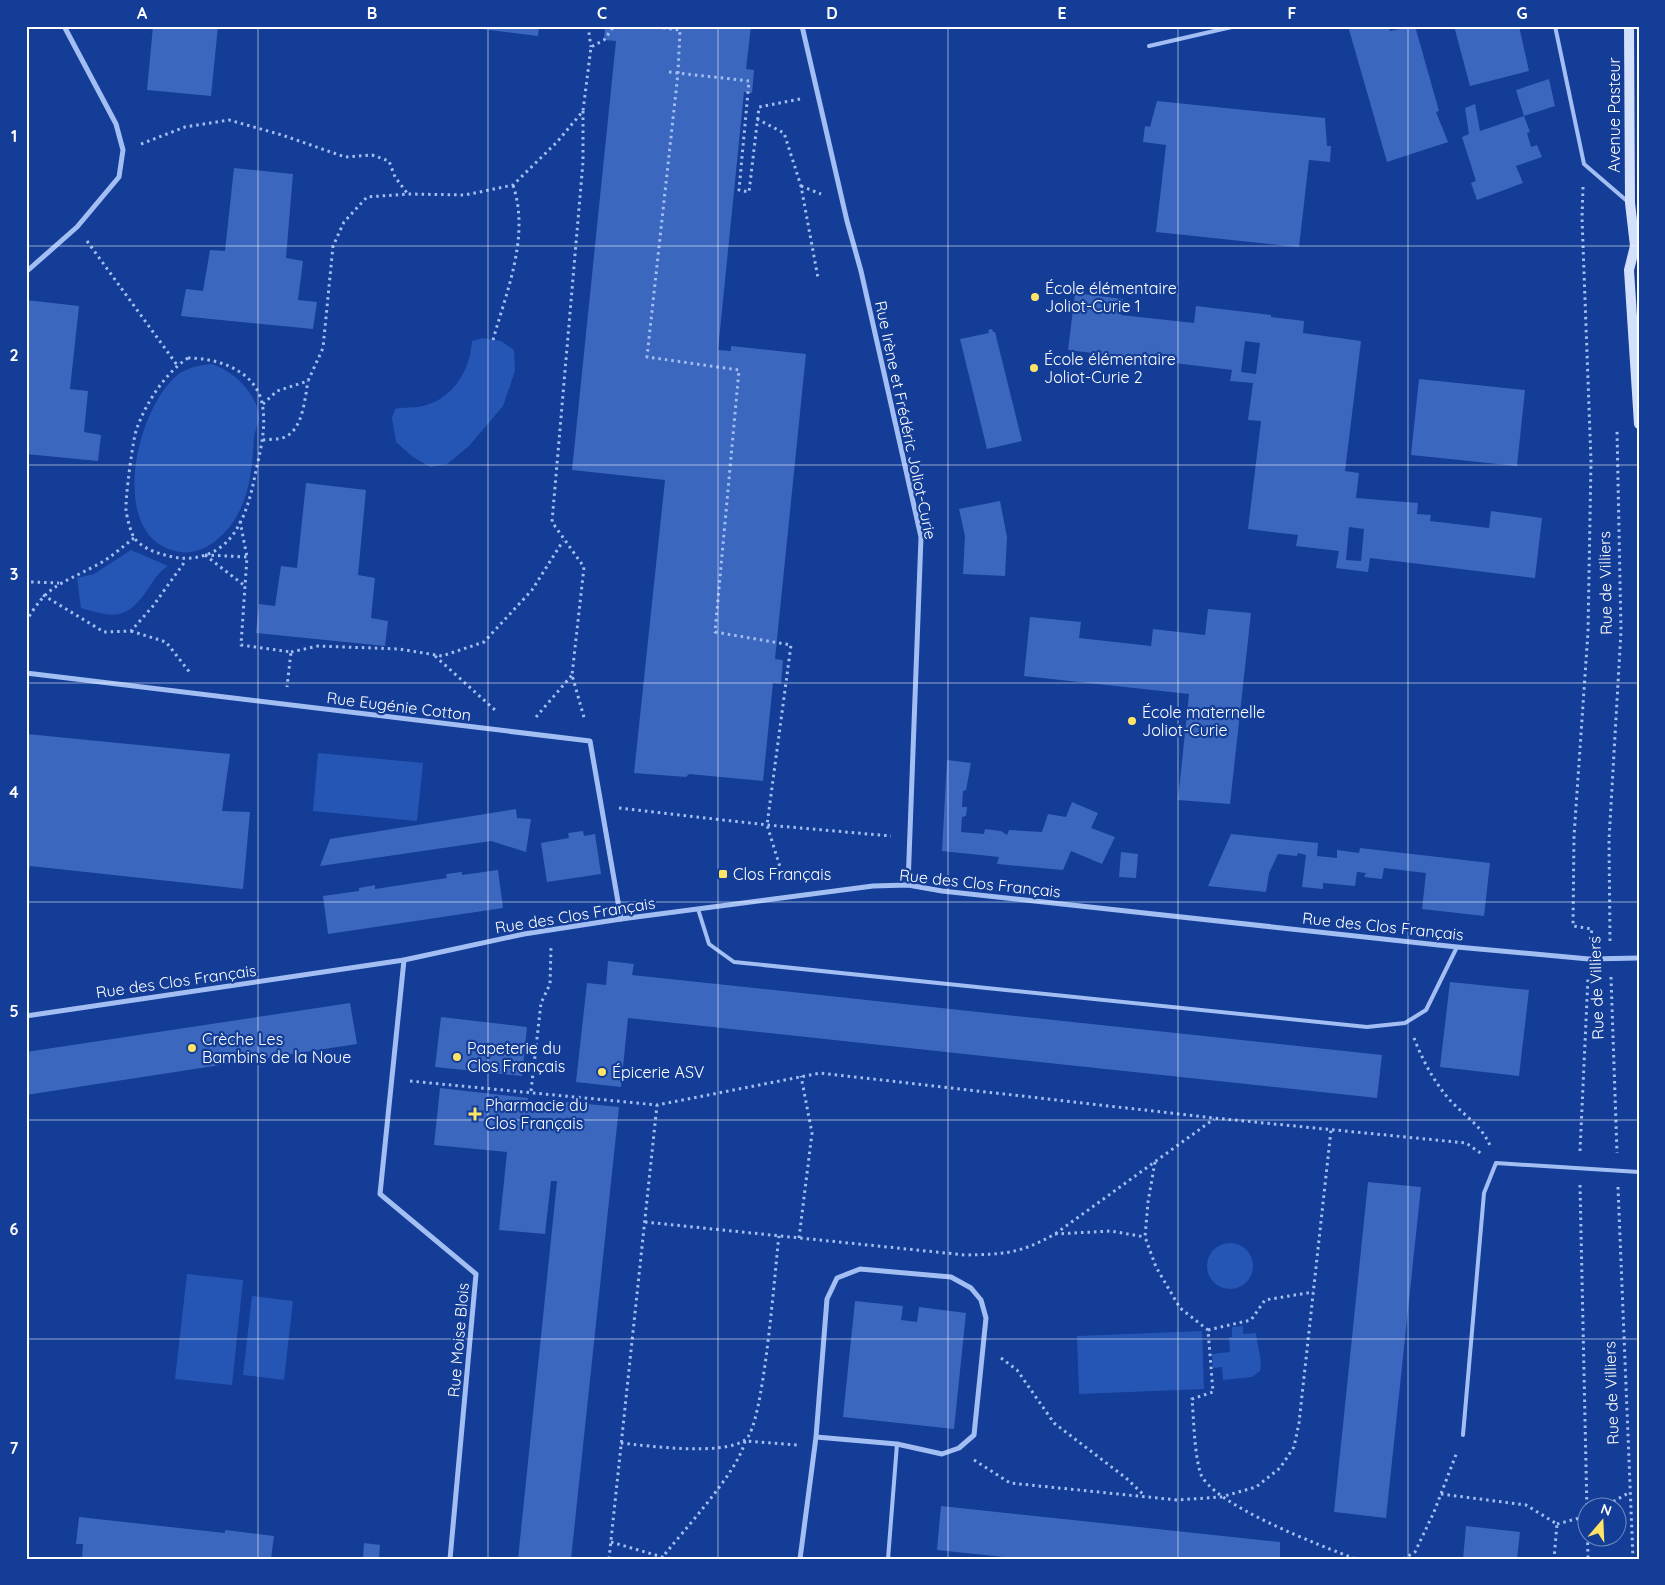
<svg xmlns="http://www.w3.org/2000/svg" width="1665" height="1585" font-family="Quicksand,sans-serif">
	<rect width="100%" height="100%" fill="#133d96"/>
	<!-- green -->
	<g fill="#2656b5">
		<path d="M483,338L501,341L514,350L515,371L503,406L469,446L447,464L430,467L413,457L396,442L392,418L395,409C403,407 410,408 418,407C451,402 470,372 472,341Z"/>
		<path d="M212,364C234,372 255,391 259,415C260,423 255,429 254,437C252,476 248,516 214,542C203,550 189,555 175,551C106,534 137,404 180,373C190,367 201,365 212,364Z"/>
		<path d="M131,550L168,566C160,571 155,578 150,586C128,619 117,619 81,608L77,578L94,574Z"/>
		<polygon points="318,753 423,763 417,821 313,811"/>
		<circle cx="1230" cy="1266" r="23"/>
		<polygon points="187,1274 243,1280 232,1385 175,1379"/>
		<polygon points="252,1296 293,1301 284,1380 243,1375"/>
		<path d="M1243,1326V1334L1256,1333C1257,1344 1263,1363 1260,1371L1252,1377L1223,1380L1222,1367L1213,1368L1212,1354L1230,1352L1229,1337H1232V1327Z"/>
		<polygon points="1202,1331 1204,1389 1079,1394 1077,1336"/>
	</g>
	<!-- building -->
	<g fill="#3c67be" fill-rule="evenodd">
		<polygon points="153,26 218,26 211,96 147,90"/>
		<polygon points="457,26 539,26 538,36"/>
		<polygon points="605,26 751,26 746,69 754,70 752,93 744,92 718,350 731,351 731,346 806,354 775,659 783,660 781,684 773,683 763,781 689,774 686,777 634,773 665,480 572,470 616,41 604,40"/>
		<polygon points="1348,26 1388,26 1390,31 1415,26 1439,111 1436,112 1448,142 1387,162"/>
		<polygon points="1454,26 1519,26 1529,71 1470,86"/>
		<polygon points="1549,79 1555,106 1524,116 1516,90"/>
		<polygon points="1157,101 1325,118 1327,146 1331,146 1330,162 1309,160 1299,247 1156,232 1166,145 1143,142 1145,126 1150,127"/>
		<polygon points="1475,104 1480,131 1524,116 1530,132 1527,133 1531,147 1537,145 1542,157 1516,166 1523,183 1477,200 1471,183 1476,181 1462,137 1469,134 1465,108"/>
		<polygon points="234,168 293,174 286,258 303,261 298,300 317,302 313,329 181,316 186,289 203,291 210,250 225,251"/>
		<path d="M1075,293L1123,299L1121,315L1194,323L1196,306L1271,315V317L1304,321L1303,333L1361,341L1345,471L1359,473L1356,498L1418,503L1417,514L1431,515L1430,521L1489,528L1491,511L1542,518L1535,578L1370,558L1368,572L1336,568L1339,551L1296,546L1298,535L1248,529L1261,421L1248,420L1253,383L1230,381L1232,370L1068,350ZM1245,341L1260,343L1256,374L1241,372ZM1349,527L1364,529L1361,561L1346,560Z"/>
		<polygon points="26,300 79,306 70,389 88,391 84,432 101,435 98,461 26,454"/>
		<polygon points="992,329 993,332 995,332 1022,441 987,449 960,339 989,333 988,330"/>
		<polygon points="1419,379 1525,390 1517,466 1411,455"/>
		<polygon points="306,483 366,490 358,575 375,578 371,618 388,621 385,646 256,633 259,604 275,606 281,566 297,568"/>
		<polygon points="1000,501 1007,537 1005,576 963,574 965,536 959,509"/>
		<polygon points="1208,609 1251,613 1230,804 1178,800 1189,694 1024,676 1030,617 1081,622 1079,638 1151,646 1153,629 1205,635"/>
		<polygon points="27,734 230,754 222,811 250,812 243,889 30,866 26,888"/>
		<polygon points="947,760 971,763 966,790 963,791 962,807 967,807 966,816 962,817 961,832 984,834 985,829 1001,831 1007,835 1009,830 1042,832 1048,814 1066,817 1072,802 1098,813 1091,828 1115,837 1102,864 1071,851 1063,870 997,864 999,857 942,851"/>
		<polygon points="516,809 517,818 531,819 526,852 491,841 320,866 330,839"/>
		<polygon points="583,831 584,836 595,834 601,874 547,882 541,843 569,838 568,833"/>
		<polygon points="1231,834 1318,843 1317,856 1337,858 1337,850 1359,853 1360,848 1490,863 1484,916 1422,909 1426,873 1384,868 1382,879 1364,877 1366,873 1357,872 1355,886 1323,883 1323,889 1302,887 1306,855 1298,853 1297,856 1278,854 1269,873 1266,892 1208,886"/>
		<polygon points="1121,852 1138,854 1136,878 1119,877"/>
		<polygon points="498,870 503,908 328,934 323,896 359,891 359,888 375,885 375,889 447,878 446,874 462,872 462,875"/>
		<polygon points="608,961 634,964 632,975 1382,1055 1377,1098 628,1018 621,1087 576,1082 587,983 606,985"/>
		<polygon points="1450,982 1529,990 1519,1076 1440,1067"/>
		<polygon points="350,1003 357,1044 26,1095 26,1052"/>
		<polygon points="441,1017 527,1027 522,1076 435,1067"/>
		<polygon points="440,1088 528,1098 527,1106 565,1110 566,1102 619,1107 571,1559 518,1559 557,1181 551,1181 545,1234 499,1230 507,1152 434,1145"/>
		<polygon points="1368,1182 1421,1187 1386,1518 1334,1512"/>
		<polygon points="855,1301 903,1306 901,1320 917,1322 919,1307 966,1313 954,1429 843,1417"/>
		<polygon points="941,1506 1280,1542 1280,1559 1023,1559 937,1550"/>
		<polygon points="79,1517 225,1533 225,1530 274,1536 271,1559 82,1559 83,1544 76,1544"/>
		<polygon points="1466,1526 1520,1532 1517,1559 1463,1559"/>
		<polygon points="364,1543 380,1545 379,1559 363,1559"/>
	</g>
	<g fill="none" stroke-linecap="round" stroke-linejoin="round">
		<!-- path -->
		<g stroke="#a3bef3" stroke-width="3" stroke-dasharray="2.5 4" stroke-linecap="butt">
			<polyline points="588,26 591,47"/>
			<polyline points="650,26 680,30 678,73 647,357 739,370 715,632 791,645 767,825 784,880"/>
			<polyline points="669,72 749,81 739,190 749,192 759,107 800,99"/>
			<polyline points="583,111 583,162 552,522 584,567 572,675 585,721"/>
			<polyline points="757,119 784,133 801,186 818,278"/>
			<polyline points="141,144 185,127 229,120 282,135 345,157 372,155 389,161 395,177 407,193"/>
			<polyline points="801,186 821,194"/>
			<polyline points="1583,187 1582,218 1591,461 1588,632 1574,836 1573,926 1592,929 1590,942"/>
			<polyline points="87,241 177,365"/>
			<path d="M493,340C507,290 530,236 513,185"/>
			<path d="M188,358C217,358 255,370 262,403C267,427 260,452 255,475C251,497 242,531 222,546C206,559 184,561 165,555C154,552 143,548 135,539C131,534 127,518 126,510C125,501 133,436 137,428C146,403 165,373 188,358Z"/>
			<polyline points="263,404 277,391 308,381 323,348 333,246 344,222 367,197 408,194 465,195 513,185 557,142 583,111 591,47 604,40 614,26"/>
			<path d="M263,440C270,439 280,440 287,436C303,427 305,398 308,381"/>
			<polyline points="240,521 247,557"/>
			<polyline points="205,555 247,557 241,645 291,652 287,687"/>
			<polyline points="205,555 245,586"/>
			<polyline points="26,578 31,582 59,583"/>
			<polyline points="43,595 104,632 131,631 153,606 186,560"/>
			<path d="M26,622C46,586 59,585 93,567C108,560 121,548 134,538"/>
			<polyline points="131,631 166,642 191,674"/>
			<polyline points="291,652 318,646 399,649 442,656 484,642 532,590 563,541"/>
			<polyline points="435,656 495,710"/>
			<polyline points="536,717 572,675"/>
			<polyline points="619,808 767,825 891,836"/>
			<polyline points="1610,941 1609,840 1621,631 1617,430"/>
			<polyline points="1611,977 1617,1153"/>
			<path d="M1414,1038C1422,1059 1433,1080 1448,1098C1463,1115 1483,1126 1491,1148"/>
			<polyline points="410,1081 657,1105 820,1073 1214,1118 1466,1143 1482,1154"/>
			<polyline points="531,1091 541,1003 550,984 551,947"/>
			<polyline points="1580,1151 1588,978"/>
			<path d="M1155,1162L1148,1202L1145,1237L1156,1267L1180,1308L1208,1330L1213,1392L1192,1399C1194,1422 1194,1449 1200,1472C1209,1504 1324,1547 1356,1559"/>
			<polyline points="1580,1185 1588,1559"/>
			<polyline points="1618,1187 1633,1559"/>
			<path d="M645,1222L965,1255C1005,1254 1019,1254 1055,1234L1214,1119"/>
			<polyline points="1055,1234 1111,1231 1145,1237"/>
			<polyline points="799,1238 812,1133 801,1076"/>
			<polyline points="1208,1330 1251,1320 1265,1300 1313,1292"/>
			<polyline points="1001,1358 1017,1370 1054,1423 1126,1478 1145,1496"/>
			<path d="M621,1443C649,1446 722,1456 745,1440C764,1428 775,1266 779,1236"/>
			<polyline points="974,1460 1010,1483 1177,1500 1221,1497 1256,1487 1280,1468 1294,1447 1299,1423 1331,1130"/>
			<polyline points="1441,1494 1526,1505 1557,1524 1554,1559"/>
			<polyline points="1602,1508 1630,1492"/>
			<polyline points="1557,1524 1587,1516"/>
			<polyline points="611,1542 669,1559"/>
			<polyline points="609,1559 657,1105"/>
			<path d="M661,1559C682,1532 739,1471 745,1441L798,1445"/>
			<polyline points="1403,1559 1415,1552 1434,1512 1457,1452"/>
		</g>
		<!-- lane -->
		<g stroke="#a3bef3" stroke-width="4">
			<polyline points="1555,26 1584,164 1627,201"/>
			<polyline points="1149,46 1236,26"/>
			<polyline points="698,909 709,944 734,962 1367,1027 1405,1023 1426,1010 1457,947"/>
			<polyline points="1463,1435 1484,1193 1496,1163 1639,1172"/>
			<polyline points="888,1559 897,1444"/>
		</g>
		<!-- street -->
		<g stroke="#a3bef3" stroke-width="5">
			<polyline points="802,26 847,221 861,271 921,537 908,885"/>
			<polyline points="26,272 77,227 119,177 123,150 116,124 64,26"/>
			<polyline points="26,673 590,741 621,919"/>
			<polyline points="404,960 380,1194 476,1274 450,1559"/>
			<polyline points="26,1016 404,960 524,934 621,919 873,886 908,885 942,891 1457,947 1589,959 1639,958"/>
			<polyline points="800,1559 816,1437 827,1299 837,1278 860,1269 951,1277 971,1288 981,1300 986,1318 974,1435 959,1448 942,1454 897,1444 816,1437"/>
		</g>
		<!-- secondary -->
		<g stroke="#d2e0fc" stroke-width="10">
			<polyline points="1629,26 1630,203 1635,246 1639,251"/>
			<polyline points="1635,246 1629,270 1639,424"/>
		</g>
	</g>
	<!-- grid -->
	<path fill="none" stroke="#fff" stroke-width="1" stroke-opacity="0.55" d="M258,26V1559M488,26V1559M718,26V1559M948,26V1559M1178,26V1559M1408,26V1559M26,246H1639M26,465H1639M26,683H1639M26,902H1639M26,1120H1639M26,1339H1639"/>
	<!-- markers -->
	<g fill="#ffe465" stroke="#133d96" stroke-width="2">
		<circle cx="1035" cy="297" r="5"/>
		<circle cx="1034" cy="368" r="5"/>
		<circle cx="1132" cy="721" r="5"/>
		<rect x="718" y="869" width="10" height="10" rx="2.5"/>
		<circle cx="192" cy="1048" r="5"/>
		<circle cx="457" cy="1057" r="5"/>
		<circle cx="602" cy="1072" r="5"/>
		<path d="M472.5 1106.5h5v5h5v5h-5v5h-5v-5h-5v-5h5z"/>
	</g>
	<g text-anchor="middle" stroke-width="4.5" stroke-linejoin="round" paint-order="stroke">
		<!-- street labels -->
		<g font-size="16" fill="#fff" stroke="#133d96">
			<text transform="translate(1614 115) rotate(-90)" y="6">Avenue Pasteur</text>
			<text transform="translate(906 420) rotate(78)" y="6">Rue Irène et Frédéric Joliot-Curie</text>
			<text transform="translate(1605 583) rotate(-91)" y="6">Rue de Villiers</text>
			<text transform="translate(399 706) rotate(7)" y="6">Rue Eugénie Cotton</text>
			<text transform="translate(980 883) rotate(6)" y="6">Rue des Clos Français</text>
			<text transform="translate(575 915) rotate(-9)" y="6">Rue des Clos Français</text>
			<text transform="translate(1383 926) rotate(6)" y="6">Rue des Clos Français</text>
			<text transform="translate(176 981) rotate(-8)" y="6">Rue des Clos Français</text>
			<text transform="translate(1596 988) rotate(-92)" y="6">Rue de Villiers</text>
			<text transform="translate(458 1340) rotate(-85)" y="6">Rue Moise Blois</text>
			<text transform="translate(1611 1393) rotate(-92)" y="6">Rue de Villiers</text>
		</g>
		<!-- poi labels -->
		<g font-size="16" fill="#fff" stroke="#133d96" text-anchor="start">
			<text x="1045" y="294">École élémentaire<tspan x="1045" dy="18">Joliot-Curie 1</tspan></text>
			<text x="1044" y="365">École élémentaire<tspan x="1044" dy="18">Joliot-Curie 2</tspan></text>
			<text x="1142" y="718">École maternelle<tspan x="1142" dy="18">Joliot-Curie</tspan></text>
			<text x="733" y="880">Clos Français</text>
			<text x="202" y="1045">Crèche Les<tspan x="202" dy="18">Bambins de la Noue</tspan></text>
			<text x="467" y="1054">Papeterie du<tspan x="467" dy="18">Clos Français</tspan></text>
			<text x="612" y="1078">Épicerie ASV</text>
			<text x="485" y="1111">Pharmacie du<tspan x="485" dy="18">Clos Français</tspan></text>
		</g>
	</g>
	<!-- border -->
	<rect width="1665" height="1585" fill="none" stroke="#133d96" stroke-width="55"/>
	<!-- north arrow -->
	<g transform="translate(1602 1522) rotate(19)"><circle r="24" fill="#133d96" stroke="#718bc0"/>
	<path d="M0-4L9 19L0 12L-9 19Z" fill="#ffe465"/>
	<text y="-8" font-size="14" font-weight="bold" text-anchor="middle" fill="#ffffff">N</text>
	</g>
	<rect x="28" y="28" width="1610" height="1530" fill="none" stroke="#fff" stroke-width="2"/>
	<g font-size="16" text-anchor="middle" font-weight="bold" fill="#fff">
		<text x="142" y="19">A</text>
		<text x="372" y="19">B</text>
		<text x="602" y="19">C</text>
		<text x="832" y="19">D</text>
		<text x="1062" y="19">E</text>
		<text x="1292" y="19">F</text>
		<text x="1522" y="19">G</text>
		<text x="14" y="142">1</text>
		<text x="14" y="361">2</text>
		<text x="14" y="580">3</text>
		<text x="14" y="798">4</text>
		<text x="14" y="1017">5</text>
		<text x="14" y="1235">6</text>
		<text x="14" y="1454">7</text>
	</g>
</svg>
